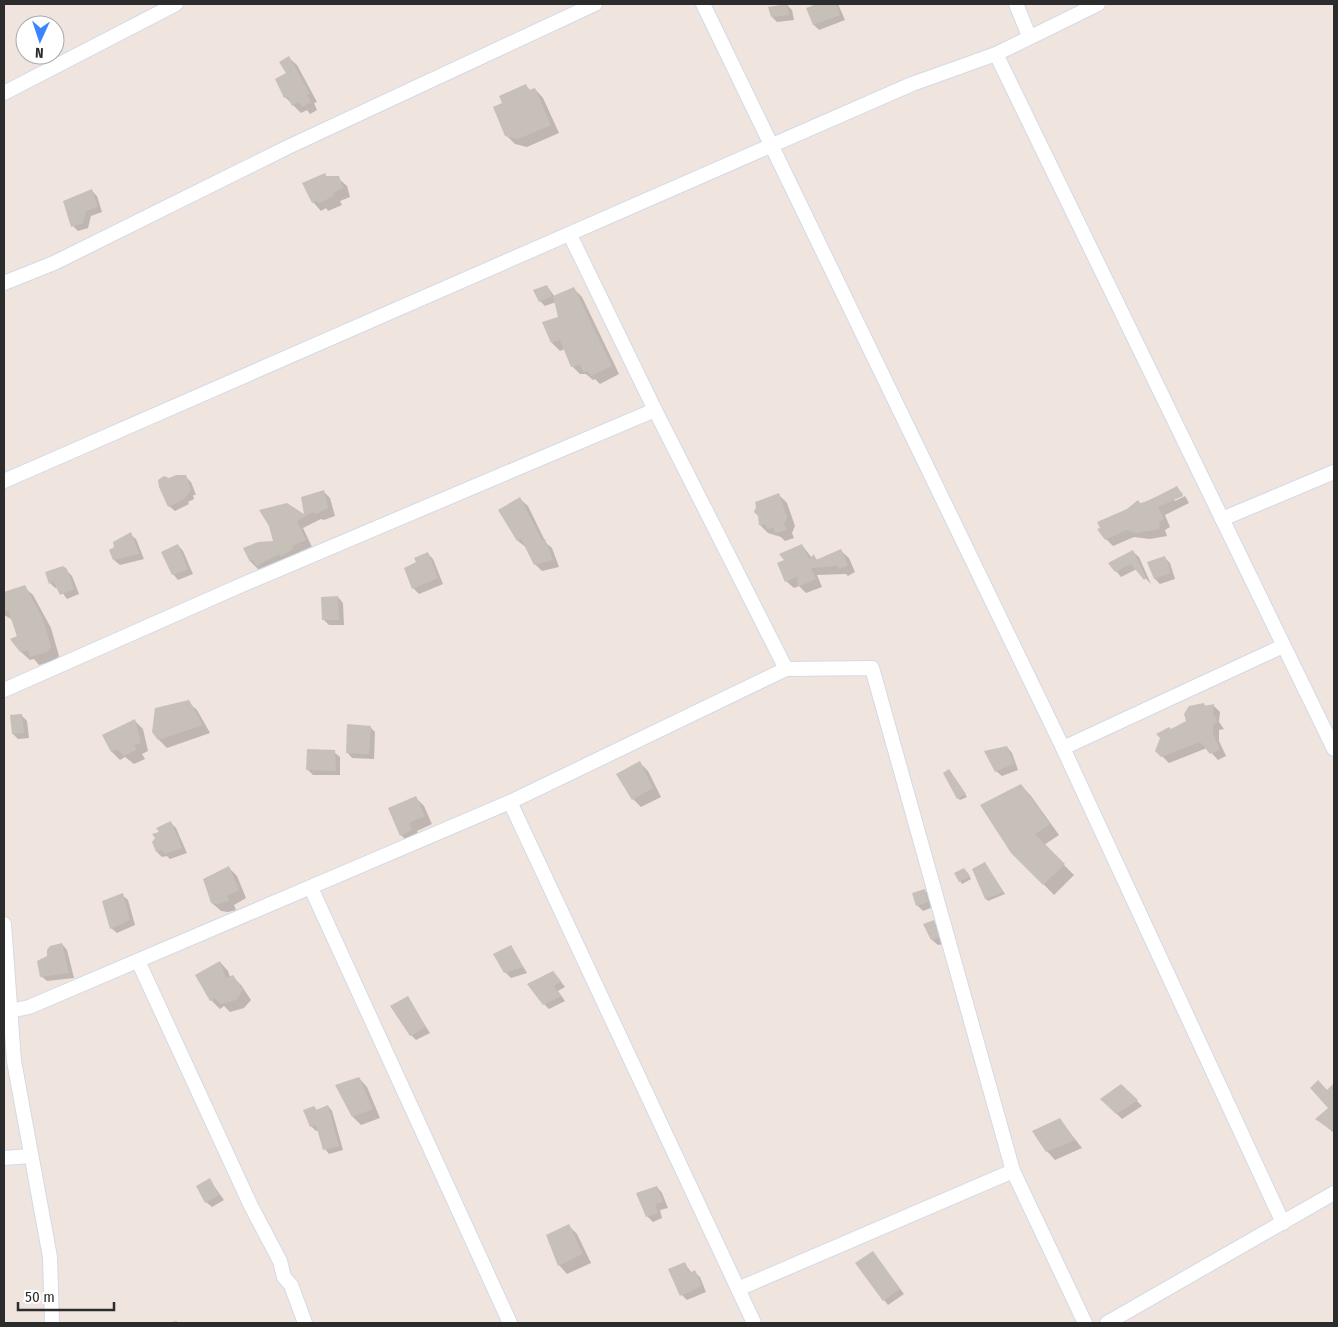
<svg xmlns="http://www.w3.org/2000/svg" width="1338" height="1327" font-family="'Fira Sans Condensed',sans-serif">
	<rect width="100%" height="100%" fill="#efe4de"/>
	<!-- shadow -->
	<g fill="#0003">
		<polygon points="786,4 792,10 794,20 777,22 772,17"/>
		<polygon points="820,4 838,4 845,20 819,30 814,25 807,9"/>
		<polygon points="289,58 297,65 317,102 314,103 317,110 310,114 307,110 301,113 285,97"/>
		<polygon points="526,86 531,91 535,89 543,98 559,133 527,147 515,144 506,135 503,104"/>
		<polygon points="325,174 327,177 338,178 347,186 350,197 340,201 342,205 328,211 326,208 321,211 313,202"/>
		<polygon points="92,191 97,196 102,212 91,216 88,228 78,231 73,226"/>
		<polygon points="547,286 555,297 574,289 582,297 619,374 600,384 595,379 593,380 586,374 580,374 572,366 565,349 560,351 552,343 544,323 560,317 556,302 545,306 540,301"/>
		<polygon points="185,476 191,482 196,495 193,495 194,499 188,502 189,504 175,511 169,506 169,479"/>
		<polygon points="1177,488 1183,494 1174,499 1175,501 1185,496 1189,503 1165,515 1170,527 1165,530 1167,536 1150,539 1134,537 1113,546 1106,539 1140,504"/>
		<polygon points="323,491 330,498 335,516 324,520 321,519 303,528 312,547 298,553 300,557 264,572 258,569 251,562 245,549 274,542 287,504 306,516 303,498"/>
		<polygon points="778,494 787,503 795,526 792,533 794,538 785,541 781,537 768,533 760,525"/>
		<polygon points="520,499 528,506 546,543 552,548 559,567 542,571 535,564 527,548 518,541 500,510"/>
		<polygon points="130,534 136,539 144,559 120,565 114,560"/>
		<polygon points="178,545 183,551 193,574 178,580 173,574"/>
		<polygon points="802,545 812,558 814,556 818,561 841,551 849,558 855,572 848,576 846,574 817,575 822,587 806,593 799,586 794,588 786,581 786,560"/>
		<polygon points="1133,552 1139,557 1151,584 1137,569 1121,577 1116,571"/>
		<polygon points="428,554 433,559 443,584 419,594 413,588 418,562"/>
		<polygon points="1164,557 1170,563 1175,579 1160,584 1155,579"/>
		<polygon points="63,567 72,576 79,594 67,599 58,587 55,588 50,583"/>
		<polygon points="24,587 33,595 51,628 59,656 56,660 39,665 34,659 30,660 21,652 13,620 4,615 4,593"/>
		<polygon points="338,597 343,603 344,625 329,625 324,620"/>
		<polygon points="188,702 197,710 210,733 167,748 158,739"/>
		<polygon points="1213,705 1220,712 1219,722 1224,729 1219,730 1219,741 1226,756 1218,760 1207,748 1169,763 1162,756 1171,731 1187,722 1189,707"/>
		<polygon points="21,715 27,721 29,738 18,739 13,734"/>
		<polygon points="135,721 143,729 148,751 142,754 145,759 134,764 125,757 120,760 112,752 104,736"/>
		<polygon points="370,727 375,732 374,759 352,758 347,752"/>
		<polygon points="1007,747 1012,753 1018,770 1002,776 996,771"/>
		<polygon points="334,752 340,757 340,775 313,775 308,770"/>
		<polygon points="640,763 648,771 661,797 641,807 633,799"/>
		<polygon points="951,773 967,797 960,800 958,798"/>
		<polygon points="1021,785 1031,796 1059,835 1044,845 1074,875 1054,895 1012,852"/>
		<polygon points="416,798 424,806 432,824 417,831 420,839 409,843 401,835"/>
		<polygon points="171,823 176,828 187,853 170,859 167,856 162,857 157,852 160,832"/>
		<polygon points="987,866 1005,894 988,901 986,899"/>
		<polygon points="229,868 237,876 246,898 234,905 236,910 228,912 221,911 212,903"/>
		<polygon points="967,872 971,879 962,884 960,881"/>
		<polygon points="924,890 930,895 933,907 923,911 917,905"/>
		<polygon points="122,895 128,900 135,925 117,933 111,928"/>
		<polygon points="933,921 939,927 943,944 938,945 932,940"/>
		<polygon points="62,944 67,950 74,978 47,981 41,976 49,956"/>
		<polygon points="511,946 527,973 511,978 505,972"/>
		<polygon points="220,962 228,971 230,977 232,976 241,985 251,1000 244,1008 230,1012 224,1006 220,1009 211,1000"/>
		<polygon points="558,978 565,987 558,991 565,1001 549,1009 544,1004"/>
		<polygon points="407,998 430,1033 416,1040 411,1035"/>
		<polygon points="359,1078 367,1087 380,1118 361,1125 353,1117"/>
		<polygon points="1121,1085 1142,1106 1122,1119 1102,1099"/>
		<polygon points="1334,1085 1334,1133 1317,1119 1330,1108 1327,1092"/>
		<polygon points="328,1106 332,1111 343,1150 329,1154 325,1149 319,1130 316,1131 311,1126 314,1107 317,1110"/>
		<polygon points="1060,1120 1082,1148 1055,1160 1047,1151"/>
		<polygon points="209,1179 224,1200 212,1207 206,1202"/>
		<polygon points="657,1187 662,1193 668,1208 660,1210 662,1218 653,1222 647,1216"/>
		<polygon points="569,1226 577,1234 591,1263 567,1274 559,1265"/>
		<polygon points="873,1252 904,1294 888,1305 884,1300"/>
		<polygon points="684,1263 692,1273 694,1272 700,1277 706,1292 687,1300 682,1295"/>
		<polygon points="176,1321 179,1323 170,1323"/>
	</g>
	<!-- building -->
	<g fill="#c7c0b9">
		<polygon points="787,4 789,15 771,17 768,7"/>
		<polygon points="817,4 836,4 840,15 813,25 806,8"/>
		<polygon points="289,56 310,94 307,95 311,102 302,107 299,102 292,106 288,97 284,98 275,79 286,73 279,62"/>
		<polygon points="526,84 529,90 535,88 551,125 518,139 505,136 493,107 502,103 499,96"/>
		<polygon points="325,173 326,176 339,176 343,188 333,193 334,196 319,203 316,201 312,203 302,183"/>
		<polygon points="92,189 98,207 86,211 83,223 71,227 63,201"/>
		<polygon points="547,285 552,296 539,302 533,290"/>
		<polygon points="574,287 612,366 591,376 587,371 584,373 580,365 571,367 560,340 551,343 542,322 558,317 553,296"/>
		<polygon points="176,475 186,475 191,490 184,499 168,507 159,487 158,480 164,476 169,478"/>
		<polygon points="1177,486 1183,496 1158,507 1164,519 1159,523 1160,529 1136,533 1126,530 1105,540 1097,529 1100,528 1097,522 1127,509 1138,500 1140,503 1146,502"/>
		<polygon points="324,490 328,508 316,514 313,512 297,521 306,540 292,546 293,549 281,557 279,554 256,566 253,560 250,562 243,548 258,542 273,541 269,526 259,510 287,503 304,514 301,497"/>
		<polygon points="779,493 787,517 784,524 787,530 775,533 774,528 767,529 766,525 759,525 758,516 754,512 756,507 755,502"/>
		<polygon points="520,497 542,540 545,539 553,560 534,565 521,539 517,541 498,510"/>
		<polygon points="131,532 139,554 113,560 109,550 114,547 113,542"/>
		<polygon points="178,544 188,569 172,575 161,552"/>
		<polygon points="802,544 809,559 814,554 816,560 841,549 848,565 839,569 838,566 811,568 816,579 797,587 798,576 785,582 777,563 784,560 779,554"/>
		<polygon points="1133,550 1146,578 1144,580 1131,564 1115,572 1108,563"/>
		<polygon points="428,552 438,578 412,589 404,568 416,562 414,558"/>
		<polygon points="1165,556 1171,573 1154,579 1147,562"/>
		<polygon points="63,566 67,569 74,589 60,595 53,581 49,584 45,572"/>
		<polygon points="25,585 43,619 51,647 47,652 30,657 28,650 20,652 10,639 17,636 8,610 4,612 4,592"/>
		<polygon points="338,596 339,620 322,620 321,597"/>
		<polygon points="189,700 203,725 158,740 152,732 155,708"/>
		<polygon points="1204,703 1205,706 1214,704 1213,714 1218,722 1213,724 1213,734 1220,749 1210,754 1200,742 1161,757 1155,751 1160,738 1156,734 1169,727 1171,729 1186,721 1184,714 1189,706"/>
		<polygon points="22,714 24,733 12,734 10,715"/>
		<polygon points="135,719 141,743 134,745 137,750 124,756 116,749 111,752 102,735"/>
		<polygon points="347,724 371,726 369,754 346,753"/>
		<polygon points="1007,746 1014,764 995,772 984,751"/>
		<polygon points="307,749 335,750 336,771 306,770"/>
		<polygon points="640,761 653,788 632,800 616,774"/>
		<polygon points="949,769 966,794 957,799 943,773"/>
		<polygon points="1021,784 1050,824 1035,834 1065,864 1043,885 1011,853 980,805"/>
		<polygon points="416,796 425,816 409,823 412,830 400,836 388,808"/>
		<polygon points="171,821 182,848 164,854 162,850 156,852 152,842 155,838 152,834 159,832 156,828"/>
		<polygon points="985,862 1003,892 985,899 972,869"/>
		<polygon points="229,866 239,890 227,896 229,901 219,904 211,903 203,879"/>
		<polygon points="964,868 970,876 959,882 954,873"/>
		<polygon points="925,889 928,902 916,906 912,893"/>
		<polygon points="123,893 130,920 110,929 102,901"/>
		<polygon points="934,920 939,938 931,940 923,924"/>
		<polygon points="62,943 69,973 40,977 37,961 47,956 47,950 50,946"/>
		<polygon points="511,945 523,967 504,973 493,954"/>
		<polygon points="220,961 226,978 233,975 243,990 236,1000 220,1004 215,998 210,1001 195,975"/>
		<polygon points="553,971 561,981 554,986 561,996 543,1005 527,984"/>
		<polygon points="408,996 426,1027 410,1036 390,1006"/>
		<polygon points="359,1077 373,1109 352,1117 335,1085"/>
		<polygon points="1318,1080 1327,1090 1334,1083 1334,1132 1315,1119 1328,1108 1310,1088"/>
		<polygon points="1121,1084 1138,1100 1116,1114 1100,1099"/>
		<polygon points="328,1105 339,1146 323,1150 316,1125 310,1127 303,1110 314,1106 316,1110"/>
		<polygon points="1060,1118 1075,1140 1046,1152 1032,1131"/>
		<polygon points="210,1178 219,1195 205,1203 196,1186"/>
		<polygon points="657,1186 663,1202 655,1204 658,1213 646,1217 636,1193"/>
		<polygon points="569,1224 583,1254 558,1266 546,1235"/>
		<polygon points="873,1251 900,1289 883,1301 855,1263"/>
		<polygon points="685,1262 690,1273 695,1270 702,1286 680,1296 668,1269"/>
	</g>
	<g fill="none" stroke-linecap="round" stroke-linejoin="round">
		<!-- street casing -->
		<g stroke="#d3dae6" stroke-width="16">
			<g id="street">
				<polyline points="703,4 1063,748 1283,646"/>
				<polyline points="1016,4 1029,36"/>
				<polyline points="996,54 1334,749"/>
				<polyline points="4,93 176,4"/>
				<polyline points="570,235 655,410 786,669"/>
				<polyline points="4,283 54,263 288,147 595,4"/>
				<polyline points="4,481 912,84 996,54 1098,4"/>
				<polyline points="1222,519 1334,472"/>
				<polyline points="4,690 237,587 655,410"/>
				<polyline points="1063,748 1283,1223"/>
				<polyline points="510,802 754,1323"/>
				<polyline points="311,888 510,1323"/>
				<polyline points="4,924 14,1061 50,1257 52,1323"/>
				<polyline points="138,961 251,1206 280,1261 284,1277 291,1285 305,1323"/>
				<polyline points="10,1011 29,1007 510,802 786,669 872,668 1013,1171 1085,1323"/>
				<polyline points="4,1158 31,1156"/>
				<polyline points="738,1289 1013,1171"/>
				<polyline points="1107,1323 1334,1193"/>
			</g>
		</g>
		<!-- street -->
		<use href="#street" stroke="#fff" stroke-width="14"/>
	</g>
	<!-- border -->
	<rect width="1338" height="1327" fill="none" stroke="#2c2c2c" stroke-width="10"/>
	<!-- north arrow -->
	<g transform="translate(40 40) rotate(183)"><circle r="24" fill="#ffffff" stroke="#ababab"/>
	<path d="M0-4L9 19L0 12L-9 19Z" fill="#3b83ff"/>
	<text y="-8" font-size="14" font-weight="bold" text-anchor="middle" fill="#2c2c2c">N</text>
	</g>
	<!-- scale -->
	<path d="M18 1302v8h96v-8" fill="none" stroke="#2c2c2c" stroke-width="2.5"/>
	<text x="25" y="1302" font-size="15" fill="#2c2c2c" stroke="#ffffff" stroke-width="4" paint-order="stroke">50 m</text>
</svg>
